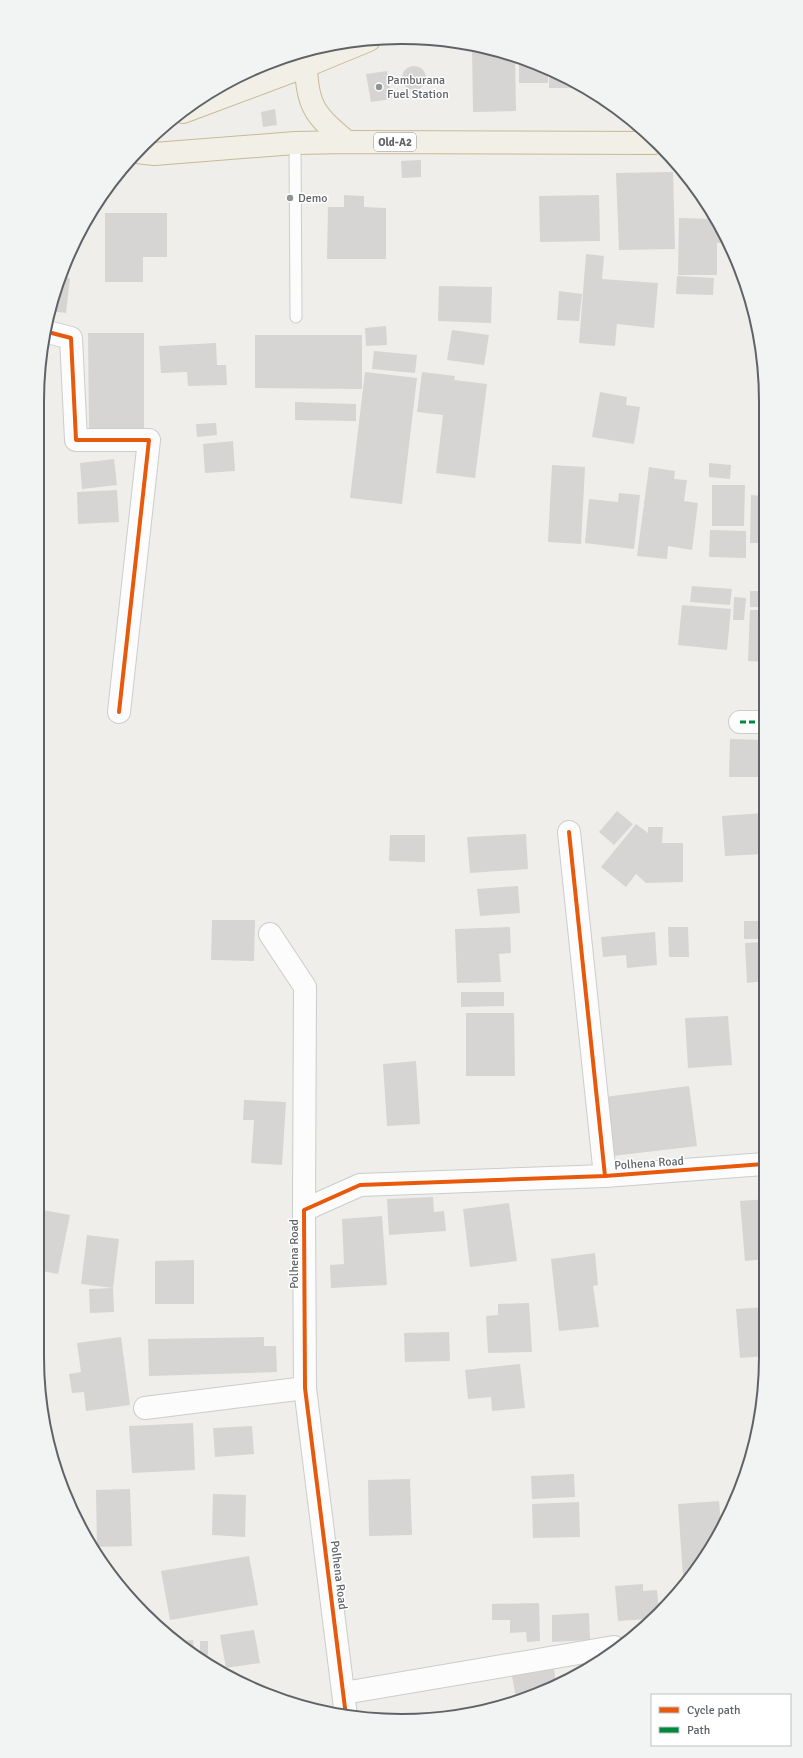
<svg xmlns="http://www.w3.org/2000/svg" width="803" height="1758" font-family="Signika,sans-serif">
	<rect width="100%" height="100%" fill="#efeeea"/>
	<!-- building -->
	<g fill="#d6d5d3">
		<polygon points="472,48 486,48 515,57 516,111 473,112"/>
		<polygon points="519,58 541,65 548,69 548,83 519,83"/>
		<circle cx="414" cy="78" r="12"/>
		<polygon points="549,69 580,88 549,88"/>
		<polygon points="387,71 392,99 371,102 366,74"/>
		<polygon points="275,109 277,125 263,127 261,112"/>
		<polygon points="421,160 421,177 402,178 401,161"/>
		<polygon points="673,172 675,249 619,250 616,173"/>
		<polygon points="344,195 364,196 364,207 386,208 386,259 327,259 328,207 344,207"/>
		<polygon points="599,195 600,241 540,242 539,196"/>
		<polygon points="105,213 167,213 167,257 143,257 143,282 105,282"/>
		<polygon points="679,218 713,219 728,243 717,243 717,275 678,275"/>
		<polygon points="586,254 604,256 602,279 658,283 654,328 617,324 615,346 579,343"/>
		<polygon points="677,276 714,278 713,295 676,294"/>
		<polygon points="60,277 70,278 66,313 50,311"/>
		<polygon points="439,286 492,287 491,323 438,321"/>
		<polygon points="559,291 582,294 579,321 557,320"/>
		<polygon points="386,326 387,345 366,346 365,328"/>
		<polygon points="452,330 489,335 484,365 447,360"/>
		<polygon points="88,333 144,333 144,428 89,428"/>
		<polygon points="255,335 362,335 362,389 255,388"/>
		<polygon points="216,343 217,365 226,365 227,385 188,386 187,372 161,373 159,346"/>
		<polygon points="374,351 417,355 415,373 372,369"/>
		<polygon points="365,372 417,378 402,504 350,498"/>
		<polygon points="422,372 455,376 454,380 487,384 475,478 436,473 443,415 417,412"/>
		<polygon points="600,392 627,397 626,405 640,407 634,444 592,437"/>
		<polygon points="295,402 356,404 356,421 295,420"/>
		<polygon points="216,423 217,435 197,437 196,424"/>
		<polygon points="233,441 235,471 205,473 203,444"/>
		<polygon points="114,459 117,485 82,489 80,463"/>
		<polygon points="709,463 731,465 730,479 709,477"/>
		<polygon points="552,465 585,467 581,544 548,542"/>
		<polygon points="649,467 675,471 674,479 687,480 684,501 698,503 692,550 668,546 667,559 637,556"/>
		<polygon points="712,485 745,485 744,526 712,526"/>
		<polygon points="117,490 119,522 78,524 77,492"/>
		<polygon points="619,493 640,495 634,549 585,543 589,499 618,502"/>
		<polygon points="751,495 763,496 763,543 750,543"/>
		<polygon points="710,530 746,531 746,558 709,557"/>
		<polygon points="692,586 732,589 730,605 690,602"/>
		<rect x="750" y="591" width="14" height="16"/>
		<polygon points="734,597 746,598 744,620 733,620"/>
		<polygon points="682,605 731,609 727,650 678,645"/>
		<polygon points="750,610 764,610 764,662 748,661"/>
		<polygon points="730,739 764,740 764,777 729,777"/>
		<polygon points="617,811 633,824 614,845 599,832"/>
		<polygon points="764,813 764,854 725,856 722,816"/>
		<polygon points="636,824 648,833 648,827 663,827 662,843 683,843 683,882 646,883 636,874 626,887 601,867"/>
		<polygon points="526,834 528,869 470,873 467,837"/>
		<polygon points="390,835 425,835 425,862 389,861"/>
		<polygon points="518,886 520,913 480,916 477,889"/>
		<polygon points="212,920 255,920 254,961 211,960"/>
		<rect x="744" y="921" width="21" height="18"/>
		<polygon points="510,927 511,953 499,954 501,982 457,983 455,929"/>
		<polygon points="668,927 688,927 689,957 669,957"/>
		<polygon points="655,932 657,965 627,968 626,955 603,957 601,937"/>
		<polygon points="765,942 765,981 747,983 745,943"/>
		<polygon points="461,992 504,992 504,1006 461,1007"/>
		<polygon points="466,1013 514,1013 515,1076 466,1076"/>
		<polygon points="728,1016 732,1065 688,1068 685,1018"/>
		<polygon points="416,1061 420,1124 387,1126 383,1064"/>
		<polygon points="689,1086 697,1146 613,1156 605,1097"/>
		<polygon points="244,1100 286,1102 282,1165 251,1163 254,1120 243,1120"/>
		<polygon points="433,1197 434,1212 444,1211 446,1231 389,1235 387,1199"/>
		<polygon points="766,1199 766,1259 745,1261 740,1201"/>
		<polygon points="509,1203 517,1261 470,1267 463,1209"/>
		<polygon points="37,1209 70,1215 58,1274 37,1270"/>
		<polygon points="382,1216 387,1285 331,1288 330,1265 344,1264 342,1219"/>
		<polygon points="87,1235 119,1239 113,1288 81,1284"/>
		<polygon points="595,1253 598,1285 593,1286 599,1327 559,1331 551,1259"/>
		<polygon points="194,1260 194,1304 155,1304 155,1261"/>
		<polygon points="113,1288 114,1312 90,1313 89,1289"/>
		<polygon points="529,1303 532,1352 488,1353 486,1316 498,1315 498,1304"/>
		<polygon points="766,1307 766,1356 740,1358 736,1309"/>
		<polygon points="449,1332 450,1361 405,1362 404,1333"/>
		<polygon points="121,1337 130,1405 86,1411 84,1392 72,1393 69,1374 81,1372 77,1343"/>
		<polygon points="264,1337 264,1346 276,1346 277,1372 149,1376 148,1339"/>
		<polygon points="765,1363 764,1377 759,1377 758,1364"/>
		<polygon points="520,1364 525,1408 492,1411 491,1397 468,1399 465,1370"/>
		<polygon points="193,1423 195,1470 132,1473 129,1426"/>
		<polygon points="252,1426 254,1454 215,1457 213,1428"/>
		<polygon points="574,1474 575,1497 532,1499 531,1476"/>
		<polygon points="410,1479 412,1535 369,1536 368,1480"/>
		<polygon points="130,1489 132,1546 97,1547 96,1490"/>
		<polygon points="213,1494 246,1495 245,1537 212,1535"/>
		<polygon points="719,1501 721,1524 689,1576 683,1576 678,1504"/>
		<polygon points="579,1502 580,1537 533,1538 532,1504"/>
		<polygon points="249,1556 258,1605 170,1620 161,1571"/>
		<polygon points="643,1584 643,1591 657,1590 659,1611 649,1619 618,1621 615,1586"/>
		<polygon points="539,1603 540,1641 527,1642 526,1632 510,1633 510,1620 492,1620 492,1604"/>
		<polygon points="589,1613 590,1640 552,1642 552,1615"/>
		<polygon points="254,1630 260,1663 226,1668 220,1635"/>
		<polygon points="193,1640 194,1651 182,1641"/>
		<rect x="200" y="1641" width="8" height="14"/>
		<polygon points="554,1669 556,1683 516,1698 512,1676"/>
	</g>
	<g fill="none" stroke-linecap="round" stroke-linejoin="round">
		<!-- service casing -->
		<g stroke="#cbcccc" stroke-width="13">
			<polyline id="service" points="295,143 296,317"/>
		</g>
		<!-- minor casing -->
		<g stroke="#cbcccc" stroke-width="24">
			<g id="minor">
				<polyline points="44,331 71,338 76,440 149,440 119,712"/>
				<polyline points="740,722 764,722"/>
				<polyline points="569,832 605,1176"/>
				<polyline points="270,934 305,987 304,1210"/>
				<polyline points="145,1408 305,1388"/>
				<polyline points="344,1693 614,1647"/>
				<polyline points="346,1716 305,1388 304,1210 360,1185 605,1176 765,1164"/>
			</g>
		</g>
		<!-- trunk casing -->
		<g stroke="#c8b996" stroke-width="24">
			<g id="trunk">
				<path d="M306,66C307,107 316,116 347,142"/>
				<polyline points="183,112 306,66 369,40"/>
				<polyline points="137,152 154,154 295,143 347,142 654,143"/>
			</g>
		</g>
		<!-- service -->
		<use href="#service" stroke="#fdfcfc" stroke-width="11"/>
		<!-- minor -->
		<use href="#minor" stroke="#fdfcfc" stroke-width="22"/>
		<!-- trunk -->
		<use href="#trunk" stroke="#f2f0e6" stroke-width="22"/>
		<!-- quiet -->
		<polyline stroke="#00873e" stroke-width="3" stroke-dasharray="6 3" stroke-linecap="butt" points="740,722 764,722"/>
		<!-- cycleway casing -->
		<g stroke="#fff" stroke-width="6">
			<g id="cycleway">
				<polyline points="44,331 71,338 76,440 149,440 119,712"/>
				<polyline points="569,832 605,1176"/>
				<polyline points="346,1716 305,1388 304,1210 360,1185 605,1176 765,1164"/>
			</g>
		</g>
		<!-- cycleway -->
		<use href="#cycleway" stroke="#e8590c" stroke-width="4"/>
	</g>
	<!-- markers -->
	<g fill="#919496" stroke="#fff" stroke-width="1.5">
		<circle cx="379" cy="87" r="4"/>
		<circle cx="290" cy="198" r="4"/>
	</g>
	<g text-anchor="middle" stroke-width="3" stroke-linejoin="round" paint-order="stroke">
		<!-- shield labels -->
		<rect fill="#fff" stroke="#8f9295" stroke-width="1" x="374" y="133" width="42" height="18" rx="3"/>
		<g font-size="11" font-weight="bold" fill="#5f6368">
			<text x="395" y="146">Old-A2</text>
		</g>
		<!-- poi labels -->
		<g font-size="12" fill="#5f6368" stroke="#fff" text-anchor="start">
			<text x="387" y="84">Pamburana<tspan x="387" dy="14">Fuel Station</tspan></text>
			<text x="298" y="202">Demo</text>
		</g>
		<!-- street labels -->
		<g font-size="12" fill="#5f6368" stroke="#fff">
			<text transform="translate(649 1163) rotate(-4)" y="4">Polhena Road</text>
			<text transform="translate(294 1254) rotate(-90)" y="4">Polhena Road</text>
			<text transform="translate(339 1575) rotate(83)" y="4">Polhena Road</text>
		</g>
	</g>
	<!-- crop -->
	<path d="M0 0H803V1758H0ZM401 44H402A357 357 0 0 1 759 401V1357A357 357 0 0 1 402 1714H401A357 357 0 0 1 44 1357V401A357 357 0 0 1 401 44Z" fill="#f2f3f3" fill-rule="evenodd"/>
	<path fill="none" stroke="#5f6368" stroke-width="2" d="M401 44H402A357 357 0 0 1 759 401V1357A357 357 0 0 1 402 1714H401A357 357 0 0 1 44 1357V401A357 357 0 0 1 401 44Z"/>
	<!-- legend -->
	<rect x="651" y="1694" width="140" height="52" fill="#ffffff" stroke="#bfc1c3"/>
	<rect x="659" y="1707" width="20" height="6" fill="#e8590c" stroke="#bfc1c3"/>
	<text x="687" y="1714" font-size="12" fill="#5f6368">Cycle path</text>
	<rect x="659" y="1727" width="20" height="6" fill="#00873e" stroke="#bfc1c3"/>
	<text x="687" y="1734" font-size="12" fill="#5f6368">Path</text>
</svg>
